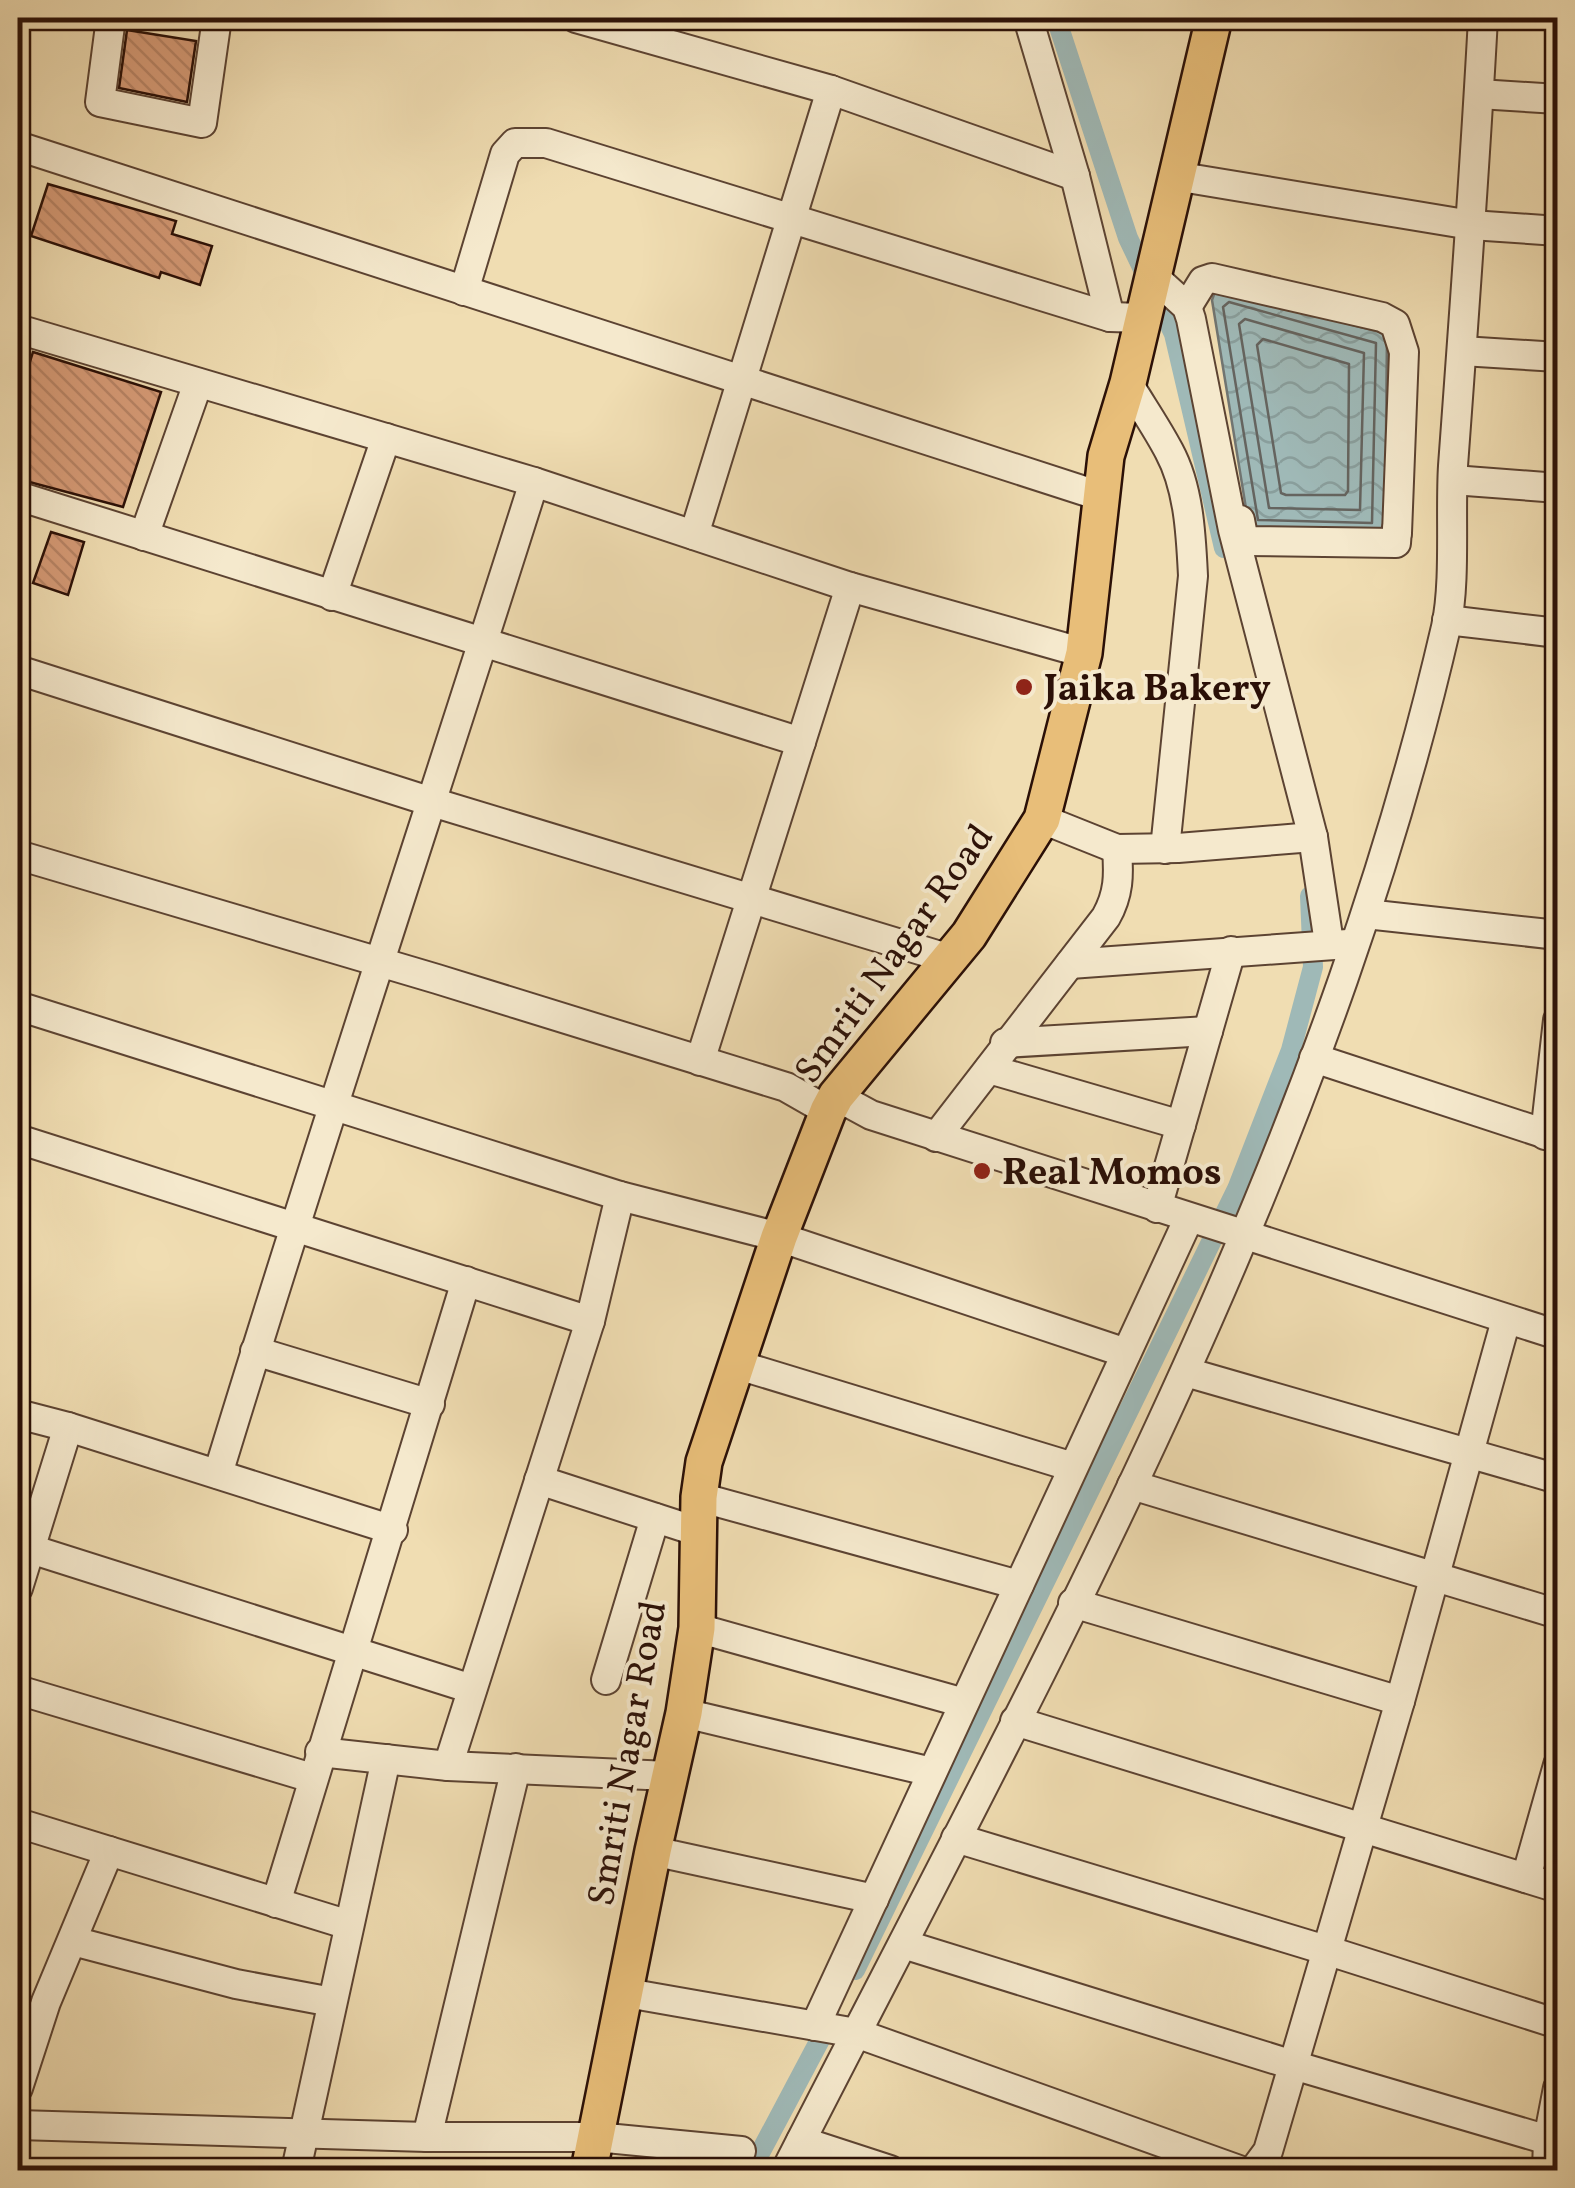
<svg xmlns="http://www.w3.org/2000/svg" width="1575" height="2188" font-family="Vollkorn,serif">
	<defs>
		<pattern id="water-waves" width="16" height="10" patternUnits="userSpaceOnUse" patternTransform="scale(2.5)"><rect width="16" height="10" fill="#9fb9b7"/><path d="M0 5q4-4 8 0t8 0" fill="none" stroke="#899e9c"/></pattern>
		<pattern id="building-back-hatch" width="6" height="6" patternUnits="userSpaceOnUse" patternTransform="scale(2.5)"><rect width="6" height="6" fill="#d69b77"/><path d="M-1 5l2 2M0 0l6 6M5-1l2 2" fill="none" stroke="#b88465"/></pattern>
	</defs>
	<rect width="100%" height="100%" fill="#f0ddb2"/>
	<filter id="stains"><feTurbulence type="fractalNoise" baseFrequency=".002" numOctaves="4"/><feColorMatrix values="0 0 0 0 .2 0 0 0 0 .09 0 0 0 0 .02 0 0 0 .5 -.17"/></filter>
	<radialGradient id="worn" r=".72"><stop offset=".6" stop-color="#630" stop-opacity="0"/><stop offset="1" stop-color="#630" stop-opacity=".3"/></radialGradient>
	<!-- water -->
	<polygon fill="url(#water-waves)" stroke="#717571" stroke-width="2.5" points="1216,289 1387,334 1385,534 1250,533 1212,300"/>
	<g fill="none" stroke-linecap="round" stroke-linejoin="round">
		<!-- shore -->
		<g stroke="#65645f" stroke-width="2.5">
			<polygon points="1229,302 1376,343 1372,523 1258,520 1223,307"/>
			<polygon points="1245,319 1364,353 1360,510 1269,508 1239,324"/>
			<polygon points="1263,339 1349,364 1348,491 1345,495 1286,495 1281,493 1257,345"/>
		</g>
		<!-- canal -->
		<g stroke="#9fb9b7" stroke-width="20">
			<polyline points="1056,18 1128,238 1174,334 1224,548"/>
			<polyline points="855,1970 1237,1189 1291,1050 1313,967 1310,896"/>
			<polyline points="751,2170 831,2019"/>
		</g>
	</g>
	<!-- building -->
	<g fill="url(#building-back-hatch)" stroke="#2b1007" stroke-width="2.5">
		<polygon points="127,30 196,41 187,102 119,88"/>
		<polygon points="48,184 176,221 172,234 212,246 200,285 161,272 159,278 31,236"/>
		<polygon points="33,352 161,392 123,507 18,479 18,400"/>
		<polygon points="51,532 84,542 68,595 33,583"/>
	</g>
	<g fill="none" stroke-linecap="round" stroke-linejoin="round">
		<!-- minor casing -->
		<g stroke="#5c4332" stroke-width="32">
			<g id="minor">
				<polyline points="111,18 100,102 202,123 217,18"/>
				<polyline points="576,18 831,90 1075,176"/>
				<polyline points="1028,18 1075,176 1110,317"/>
				<polyline points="1479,94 1558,99"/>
				<polyline points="24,148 1100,496"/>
				<polyline points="1175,176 1471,225 1558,231"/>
				<polyline points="1153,276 1187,307 1191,319 1233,530 1313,837 1329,943"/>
				<polyline points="464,291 505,154 515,143 546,143 1110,317 1142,318"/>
				<polyline points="1187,307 1203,281 1212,278 1382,317 1395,324 1404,352 1397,533"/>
				<polyline points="18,329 534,482 850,587 1084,653"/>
				<polyline points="1462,351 1558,357"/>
				<path d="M1128,383C1141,405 1157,428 1169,451C1189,488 1191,535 1193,576L1165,849"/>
				<polyline points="1453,480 1558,488"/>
				<polyline points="18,496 801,742"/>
				<polyline points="1240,520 1244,541 1396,543 1397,529"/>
				<polyline points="694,535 831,90"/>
				<polyline points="144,536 198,383"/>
				<polyline points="332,596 386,438"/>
				<polyline points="1447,620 1558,633"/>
				<polyline points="18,670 432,802 950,959"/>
				<polyline points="1042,819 1117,849 1178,848 1313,837"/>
				<polyline points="18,855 437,979 786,1087 828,1111"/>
				<polyline points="1366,914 1558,935"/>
				<polyline points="1070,964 1348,944"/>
				<polyline points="18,1006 620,1196 779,1237 1126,1353"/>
				<polyline points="1005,1043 1208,1031"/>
				<polyline points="1314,1058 1558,1138"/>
				<polyline points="700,1061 850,587"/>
				<polyline points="989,1069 1181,1125"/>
				<polyline points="836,1096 871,1115 1558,1335"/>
				<polyline points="1545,1135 1558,1020"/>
				<path d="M936,1137L1106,917C1119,894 1119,875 1117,849"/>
				<polyline points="18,1139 590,1321"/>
				<polyline points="1157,1208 1231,951"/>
				<polyline points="255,1351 430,1404"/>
				<polyline points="735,1364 1073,1467"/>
				<polyline points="1186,1372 1558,1479"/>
				<polyline points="18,1414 68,1427 393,1530"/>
				<path d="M218,1474C319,1142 429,813 534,482"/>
				<polyline points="539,1480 699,1532"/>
				<polyline points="1132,1485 1558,1614"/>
				<polyline points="699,1497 1019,1585"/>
				<polyline points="18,1545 472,1689"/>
				<polyline points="18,1588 68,1427"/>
				<polyline points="1073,1603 1400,1701"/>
				<polyline points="697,1628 964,1703"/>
				<polyline points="606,1680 655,1518"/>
				<polyline points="18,1690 312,1778"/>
				<polyline points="684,1713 932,1772"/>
				<polyline points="1015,1721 1558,1888"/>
				<polyline points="320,1752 448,1766 669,1776"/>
				<polyline points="448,1766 590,1321 620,1196"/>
				<polyline points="18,1823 349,1925"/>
				<polyline points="956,1838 1329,1951 1558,2024"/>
				<polyline points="653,1851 874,1899"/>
				<polyline points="1526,1878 1558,1765"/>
				<polyline points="276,1903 466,1281"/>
				<polyline points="73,1941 236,1984 332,2002"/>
				<polyline points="903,1944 1293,2065 1548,2140"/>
				<polyline points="627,1993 856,2033 1239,2170"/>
				<polyline points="815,2026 1189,1218"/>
				<polyline points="18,2088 46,2002 109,1851"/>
				<polyline points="18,2125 427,2137 596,2137 741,2151"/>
				<polyline points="427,2137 516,1768"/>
				<polyline points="801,2141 890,2170"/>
				<polyline points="296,2170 386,1759"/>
				<path d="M786,2170C1040,1672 1319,1177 1446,627C1456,582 1450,514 1453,466C1464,317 1475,167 1483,18"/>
				<polyline points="1254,2170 1268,2151 1400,1701 1506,1320"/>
				<polyline points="1547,2170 1548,2140 1558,2088"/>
			</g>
		</g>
		<!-- major casing -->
		<g stroke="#2b1007" stroke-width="40">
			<polyline id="major" points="589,2170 653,1851 684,1713 697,1628 699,1497 704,1462 779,1237 828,1111 836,1096 969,935 1042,819 1084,653 1106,456 1128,383 1214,18"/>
		</g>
		<!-- minor -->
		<use href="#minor" stroke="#f5e9cd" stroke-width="28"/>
		<!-- major -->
		<use href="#major" stroke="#e8be79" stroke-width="35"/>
	</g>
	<!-- markers -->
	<g fill="#8f2418" stroke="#f5e9cd" stroke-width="4">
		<circle cx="1024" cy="687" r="10"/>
		<circle cx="982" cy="1171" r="10"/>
	</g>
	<g text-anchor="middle" stroke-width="8" stroke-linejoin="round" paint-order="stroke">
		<!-- poi labels -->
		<g font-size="38" font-weight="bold" fill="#2b1007" stroke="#f5e9cd" text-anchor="start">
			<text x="1044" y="700">Jaika Bakery</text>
			<text x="1002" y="1184">Real Momos</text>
		</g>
		<!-- street labels -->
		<g font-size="38" fill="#2b1007" stroke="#f5e9cd">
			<text transform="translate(893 953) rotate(-54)" y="13">Smriti Nagar Road</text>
			<text transform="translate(626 1753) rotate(-80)" y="13">Smriti Nagar Road</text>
		</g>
	</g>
	<!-- margin -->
	<rect width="1575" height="2188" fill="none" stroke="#f0ddb2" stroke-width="60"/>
	<rect x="20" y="20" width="1535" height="2148" fill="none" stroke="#2b1007" stroke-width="5"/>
	<rect x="30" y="30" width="1515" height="2128" fill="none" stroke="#2b1007" stroke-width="2.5"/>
	<rect width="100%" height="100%" filter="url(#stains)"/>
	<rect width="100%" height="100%" fill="url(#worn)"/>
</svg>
